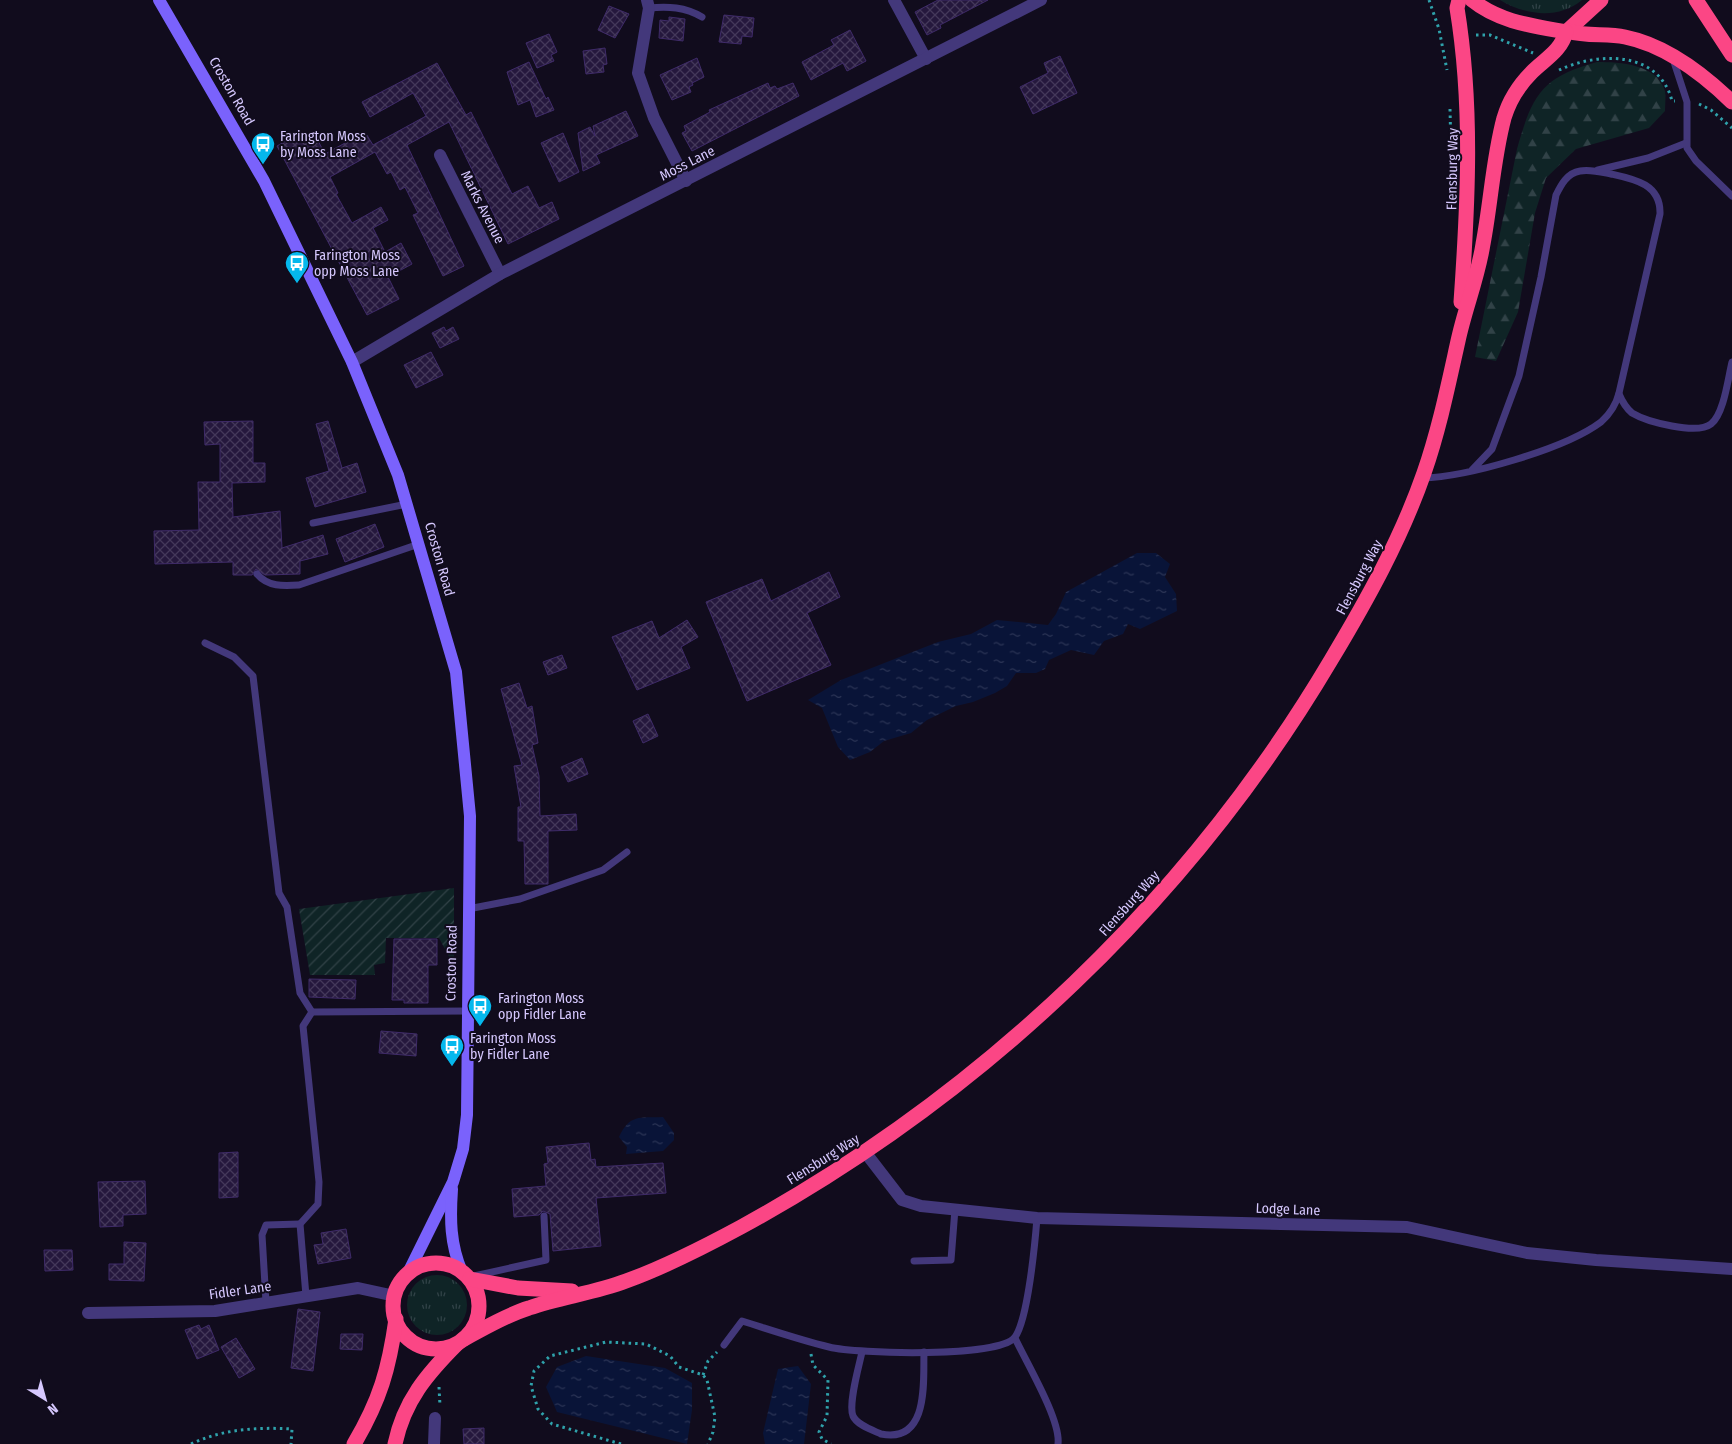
<svg xmlns="http://www.w3.org/2000/svg" width="1732" height="1444" font-family="'Fira Sans Condensed',sans-serif">
	<defs>
		<pattern id="grass-tufts" width="24" height="20" patternUnits="userSpaceOnUse" patternTransform="scale(1.25)"><rect width="24" height="20" fill="#0f2426"/><path d="M3 7l-1-3M5 7V3M7 7l1-3M15 17l-1-3M17 17v-4M19 17l1-3" fill="none" stroke="#314247"/></pattern>
		<pattern id="forest-firs" width="22" height="20" patternUnits="userSpaceOnUse" patternTransform="scale(1.25)"><rect width="22" height="20" fill="#0f2426"/><path d="M5 1l3.5 6h-7zM16 11l3.5 6h-7z" fill="#314247"/></pattern>
		<pattern id="garden-furrows" width="10" height="10" patternUnits="userSpaceOnUse" patternTransform="scale(1.25)"><rect width="10" height="10" fill="#0f2426"/><path d="M-1 1l2-2M0 10L10 0M9 11l2-2" fill="none" stroke="#314247"/></pattern>
		<pattern id="water-ripples" width="26" height="14" patternUnits="userSpaceOnUse" patternTransform="scale(1.25)"><rect width="26" height="14" fill="#091438"/><path d="M2 4q2-2 4 0t4 0M15 11q2-2 4 0t4 0" fill="none" stroke="#2c3556"/></pattern>
		<pattern id="building-cross-hatch" width="8" height="8" patternUnits="userSpaceOnUse" patternTransform="scale(1.25)"><rect width="8" height="8" fill="#25183d"/><path d="M0 0l8 8M0 8l8-8" fill="none" stroke="#44385a"/></pattern>
	</defs>
	<rect width="100%" height="100%" fill="#110c1d"/>
	<!-- grass -->
	<g fill="url(#grass-tufts)">
		<path d="M1500,0H1582C1558,20 1525,15 1500,0Z"/>
		<circle cx="437" cy="1305" r="30"/>
	</g>
	<!-- forest -->
	<path fill="url(#forest-firs)" d="M1597,62C1620,62 1657,64 1665,91C1666,97 1665,105 1665,111L1649,128L1576,149L1546,178L1535,213L1518,312L1496,361L1475,357L1517,149C1532,96 1541,77 1597,62Z"/>
	<!-- garden -->
	<polygon fill="url(#garden-furrows)" points="454,888 454,966 439,938 386,938 385,963 374,965 375,975 310,975 299,909"/>
	<!-- water -->
	<g fill="url(#water-ripples)">
		<polygon points="1137,553 1156,553 1170,564 1165,577 1176,594 1177,611 1140,629 1128,624 1123,634 1104,641 1094,655 1071,650 1049,660 1045,669 1036,673 1016,673 1007,686 995,693 973,702 956,706 927,720 911,733 884,741 870,752 850,760 838,747 822,708 808,700 841,680 938,642 971,634 997,620 1048,625 1056,614 1066,592"/>
		<path d="M663,1117L674,1133V1140L663,1151L626,1154L627,1147L619,1137C630,1114 639,1118 663,1117Z"/>
		<polygon points="586,1356 665,1368 692,1383 692,1410 687,1444 557,1412 546,1387 557,1367"/>
		<polygon points="798,1366 811,1384 804,1444 765,1444 763,1433 778,1369"/>
	</g>
	<!-- building -->
	<g fill="url(#building-cross-hatch)" stroke="#3f2b69">
		<polygon points="938,0 988,0 940,25 941,28 927,35 915,12"/>
		<polygon points="609,6 629,14 615,38 598,30"/>
		<polygon points="724,15 754,18 752,37 742,36 741,44 719,42"/>
		<polygon points="669,17 685,19 683,41 659,38 660,20 669,21"/>
		<polygon points="850,30 866,61 847,71 843,63 811,80 802,62 834,45 831,40"/>
		<polygon points="549,34 557,52 551,55 554,61 537,68 526,43"/>
		<polygon points="605,48 607,64 603,65 604,72 586,74 583,51"/>
		<polygon points="1060,56 1077,93 1033,114 1020,87 1048,73 1044,63"/>
		<polygon points="697,58 704,77 692,83 693,85 689,87 691,92 672,100 660,75"/>
		<polygon points="529,62 546,99 548,97 554,110 536,117 530,100 518,105 507,72"/>
		<polygon points="437,63 466,115 471,112 512,194 528,186 539,208 552,202 559,219 508,244 449,122 407,145 464,266 443,276 413,215 418,213 405,187 400,190 391,172 387,174 375,152 330,177 338,193 336,194 352,223 381,207 388,220 373,228 385,252 401,243 412,264 388,277 399,299 367,315 277,146 298,134 301,139 314,133 325,154 365,132 373,145 426,116 413,93 370,117 362,102"/>
		<polygon points="768,83 770,88 775,86 777,89 793,83 799,96 692,151 682,133 686,131 684,126 710,112 709,110"/>
		<polygon points="626,111 638,136 596,155 600,163 583,171 578,133 590,127 595,136 593,126"/>
		<polygon points="563,133 579,172 559,182 541,143"/>
		<polygon points="444,327 446,331 453,327 459,339 440,348 432,333"/>
		<polygon points="431,352 443,375 416,388 404,365"/>
		<polygon points="253,421 253,463 265,463 265,482 232,483 233,517 280,511 282,548 323,535 328,554 300,561 300,574 265,575 256,569 252,575 233,575 233,562 155,564 154,531 199,530 198,482 220,482 220,444 205,445 204,422"/>
		<polygon points="328,421 342,468 357,463 366,492 315,507 306,478 329,471 316,424"/>
		<polygon points="375,524 384,547 345,562 336,539"/>
		<polygon points="829,572 840,597 807,613 831,665 747,701 706,602 762,579 771,601"/>
		<polygon points="687,620 698,637 681,647 690,668 637,690 612,637 652,621 659,638"/>
		<polygon points="562,655 567,668 548,675 543,662"/>
		<polygon points="519,683 527,708 532,706 538,743 532,745 539,776 540,816 576,814 577,830 548,831 548,884 525,884 524,841 518,841 518,807 521,807 514,766 522,765 501,689"/>
		<polygon points="648,714 658,736 643,743 633,721"/>
		<polygon points="582,758 588,774 568,782 561,767"/>
		<polygon points="394,939 437,939 437,965 428,965 428,1003 404,1003 404,1000 392,1000"/>
		<polygon points="309,979 356,980 355,999 309,997"/>
		<polygon points="381,1031 417,1034 416,1056 379,1053"/>
		<polygon points="589,1143 591,1160 595,1159 596,1167 663,1163 666,1193 596,1198 601,1246 553,1251 550,1214 543,1211 539,1215 514,1217 512,1189 546,1186 544,1164 548,1163 546,1147"/>
		<polygon points="238,1152 238,1197 219,1198 219,1153"/>
		<polygon points="145,1181 146,1214 123,1215 123,1226 100,1227 98,1182"/>
		<polygon points="346,1229 351,1258 318,1264 314,1245 323,1244 321,1233"/>
		<polygon points="124,1242 146,1243 144,1281 109,1280 109,1264 124,1264"/>
		<polygon points="44,1250 72,1250 73,1270 45,1271"/>
		<polygon points="298,1309 320,1312 313,1371 291,1368"/>
		<polygon points="199,1325 201,1329 209,1325 219,1350 197,1359 185,1330"/>
		<polygon points="341,1334 363,1334 362,1350 340,1349"/>
		<polygon points="236,1338 255,1369 239,1378 221,1347"/>
		<polygon points="484,1428 484,1444 464,1444 463,1429"/>
	</g>
	<g fill="none" stroke-linecap="round" stroke-linejoin="round">
		<!-- path -->
		<g stroke="#2fa2ab" stroke-width="3" stroke-dasharray="2.5 4" stroke-linecap="butt">
			<polyline points="1429,0 1439,29 1447,70"/>
			<polyline points="1476,35 1490,35 1533,53"/>
			<path d="M1559,70C1598,52 1659,50 1672,101H1675"/>
			<polyline points="1699,104 1711,110 1732,128"/>
			<polyline points="1450,109 1451,150"/>
			<polyline points="811,1354 813,1365 828,1380 827,1416 819,1432 822,1439 831,1444"/>
			<polyline points="703,1375 708,1361 717,1352"/>
			<polyline points="439,1387 440,1406"/>
			<path d="M191,1444C222,1429 258,1427 292,1429L291,1444"/>
			<polyline points="621,1444 552,1424 538,1409 531,1386 534,1371 550,1356 606,1342 646,1344 670,1356 679,1367 703,1375 707,1380 715,1417 713,1432 708,1444"/>
		</g>
		<!-- lane -->
		<g stroke="#43387b" stroke-width="7">
			<path d="M649,8C668,6 685,7 702,17"/>
			<polyline points="1673,59 1687,102 1687,148 1696,161 1732,196"/>
			<polyline points="1598,170 1648,158 1686,143"/>
			<path d="M1619,394C1622,401 1626,408 1632,413C1647,422 1697,435 1711,424C1724,414 1728,378 1732,362"/>
			<path d="M1422,478C1467,477 1565,449 1601,422C1610,414 1616,405 1619,393L1660,214C1661,184 1634,179 1611,174C1601,172 1590,169 1580,171C1567,173 1561,185 1556,195L1541,277L1519,376L1492,449L1472,470"/>
			<polyline points="313,523 407,504"/>
			<path d="M257,574C268,587 283,586 299,585L419,544"/>
			<polyline points="205,643 234,657 253,676 279,893 287,907 300,993 312,1012"/>
			<polyline points="468,909 520,899 603,870 627,852"/>
			<polyline points="914,1261 951,1260 955,1209"/>
			<polyline points="474,1276 546,1260 544,1216"/>
			<polyline points="306,1296 300,1224 318,1204 319,1182 303,1026 312,1012 467,1011"/>
			<polyline points="266,1302 262,1235 266,1225 300,1224"/>
			<path d="M1015,1338C1026,1362 1061,1420 1058,1444"/>
			<path d="M724,1345L742,1321C771,1330 800,1340 829,1347C856,1354 1001,1358 1015,1337C1028,1319 1035,1243 1037,1218"/>
			<path d="M862,1352C859,1366 848,1404 853,1416C857,1425 872,1430 881,1434C930,1444 923,1379 924,1352"/>
		</g>
		<!-- street -->
		<g stroke="#43387b" stroke-width="12">
			<polyline points="647,0 649,8 638,73 654,118 686,181"/>
			<polyline points="894,0 926,59"/>
			<polyline points="440,155 500,274"/>
			<polyline points="352,362 500,274 1041,0"/>
			<polyline points="865,1152 902,1200 921,1206 1037,1218 1407,1227 1527,1253 1596,1260 1732,1269"/>
			<polyline points="88,1313 215,1311 358,1288 395,1296"/>
			<polyline points="434,1444 435,1418"/>
		</g>
		<!-- secondary -->
		<g stroke="#7a62fc" stroke-width="12">
			<polyline points="159,0 264,181 352,362 398,475 456,672 470,816 467,1115 463,1149 453,1182 406,1277"/>
			<path d="M452,1189C450,1219 450,1244 462,1272"/>
		</g>
		<!-- highway -->
		<g stroke="#fb4685" stroke-width="15">
			<path d="M1459,0L1457,8C1473,106 1468,203 1461,302"/>
			<path d="M1472,0C1499,22 1533,26 1566,32L1601,0"/>
			<polyline points="1696,0 1732,55"/>
			<path d="M1568,31C1587,37 1606,33 1625,37C1665,45 1703,74 1732,102"/>
			<circle cx="436" cy="1306" r="43"/>
			<polyline points="470,1279 518,1288 572,1291"/>
			<path d="M464,1339C485,1328 506,1315 529,1308C561,1297 594,1293 626,1281C665,1267 704,1247 741,1227C984,1094 1190,898 1331,660C1367,600 1401,539 1424,473C1439,430 1448,386 1458,341C1465,308 1478,277 1483,244C1491,202 1493,159 1504,118C1509,101 1519,85 1532,72C1545,59 1561,51 1566,32"/>
			<path d="M354,1444C380,1400 389,1369 396,1319"/>
			<path d="M395,1444C404,1401 427,1374 457,1344"/>
		</g>
	</g>
	<!-- icons -->
	<defs>
		<g id="bus-pin" transform="scale(1.25)"><path d="M0 17L-7.5 6A9.5 9.5 0 1 1 7.5 6Z" fill="#05b8ed" stroke="#110c1d"/><path d="M-5-6H5V4H4V6H2V4H-2V6H-4V4H-5ZM-3.5-4V0h7V-4ZM-3.5 1.2v1.5H-2V1.2ZM2 1.2v1.5H3.5V1.2Z" fill="#fff"/></g>
	</defs>
	<g fill-rule="evenodd">
		<use href="#bus-pin" x="263" y="144"/>
		<use href="#bus-pin" x="297" y="263"/>
		<use href="#bus-pin" x="480" y="1006"/>
		<use href="#bus-pin" x="452" y="1046"/>
	</g>
	<g text-anchor="middle" stroke-width="4" stroke-linejoin="round" paint-order="stroke">
		<!-- street labels -->
		<g font-size="14" fill="#d6c8fe" stroke="#110c1d">
			<text transform="translate(232 91) rotate(60)" y="5">Croston Road</text>
			<text transform="translate(687 163) rotate(-27)" y="5">Moss Lane</text>
			<text transform="translate(1452 169) rotate(-89)" y="5">Flensburg Way</text>
			<text transform="translate(483 207) rotate(63)" y="5">Marks Avenue</text>
			<text transform="translate(440 559) rotate(74)" y="5">Croston Road</text>
			<text transform="translate(1359 577) rotate(-62)" y="5">Flensburg Way</text>
			<text transform="translate(1129 903) rotate(-48)" y="5">Flensburg Way</text>
			<text transform="translate(451 963) rotate(-89)" y="5">Croston Road</text>
			<text transform="translate(823 1159) rotate(-32)" y="5">Flensburg Way</text>
			<text transform="translate(1288 1209) rotate(2)" y="5">Lodge Lane</text>
			<text transform="translate(240 1290) rotate(-8)" y="5">Fidler Lane</text>
		</g>
		<!-- poi labels -->
		<g font-size="14" fill="#d6c8fe" stroke="#110c1d" text-anchor="start">
			<text x="280" y="141">Farington Moss<tspan x="280" dy="16">by Moss Lane</tspan></text>
			<text x="314" y="260">Farington Moss<tspan x="314" dy="16">opp Moss Lane</tspan></text>
			<text x="498" y="1003">Farington Moss<tspan x="498" dy="16">opp Fidler Lane</tspan></text>
			<text x="470" y="1043">Farington Moss<tspan x="470" dy="16">by Fidler Lane</tspan></text>
		</g>
	</g>
	<!-- north arrow -->
	<g transform="translate(45 1399) rotate(143)" stroke="#110c1d" stroke-width="4" paint-order="stroke">
	<path d="M0-4L9 19L0 12L-9 19Z" fill="#d6c8fe"/>
	<text y="-8" font-size="14" font-weight="bold" text-anchor="middle" fill="#d6c8fe">N</text>
	</g>
</svg>
